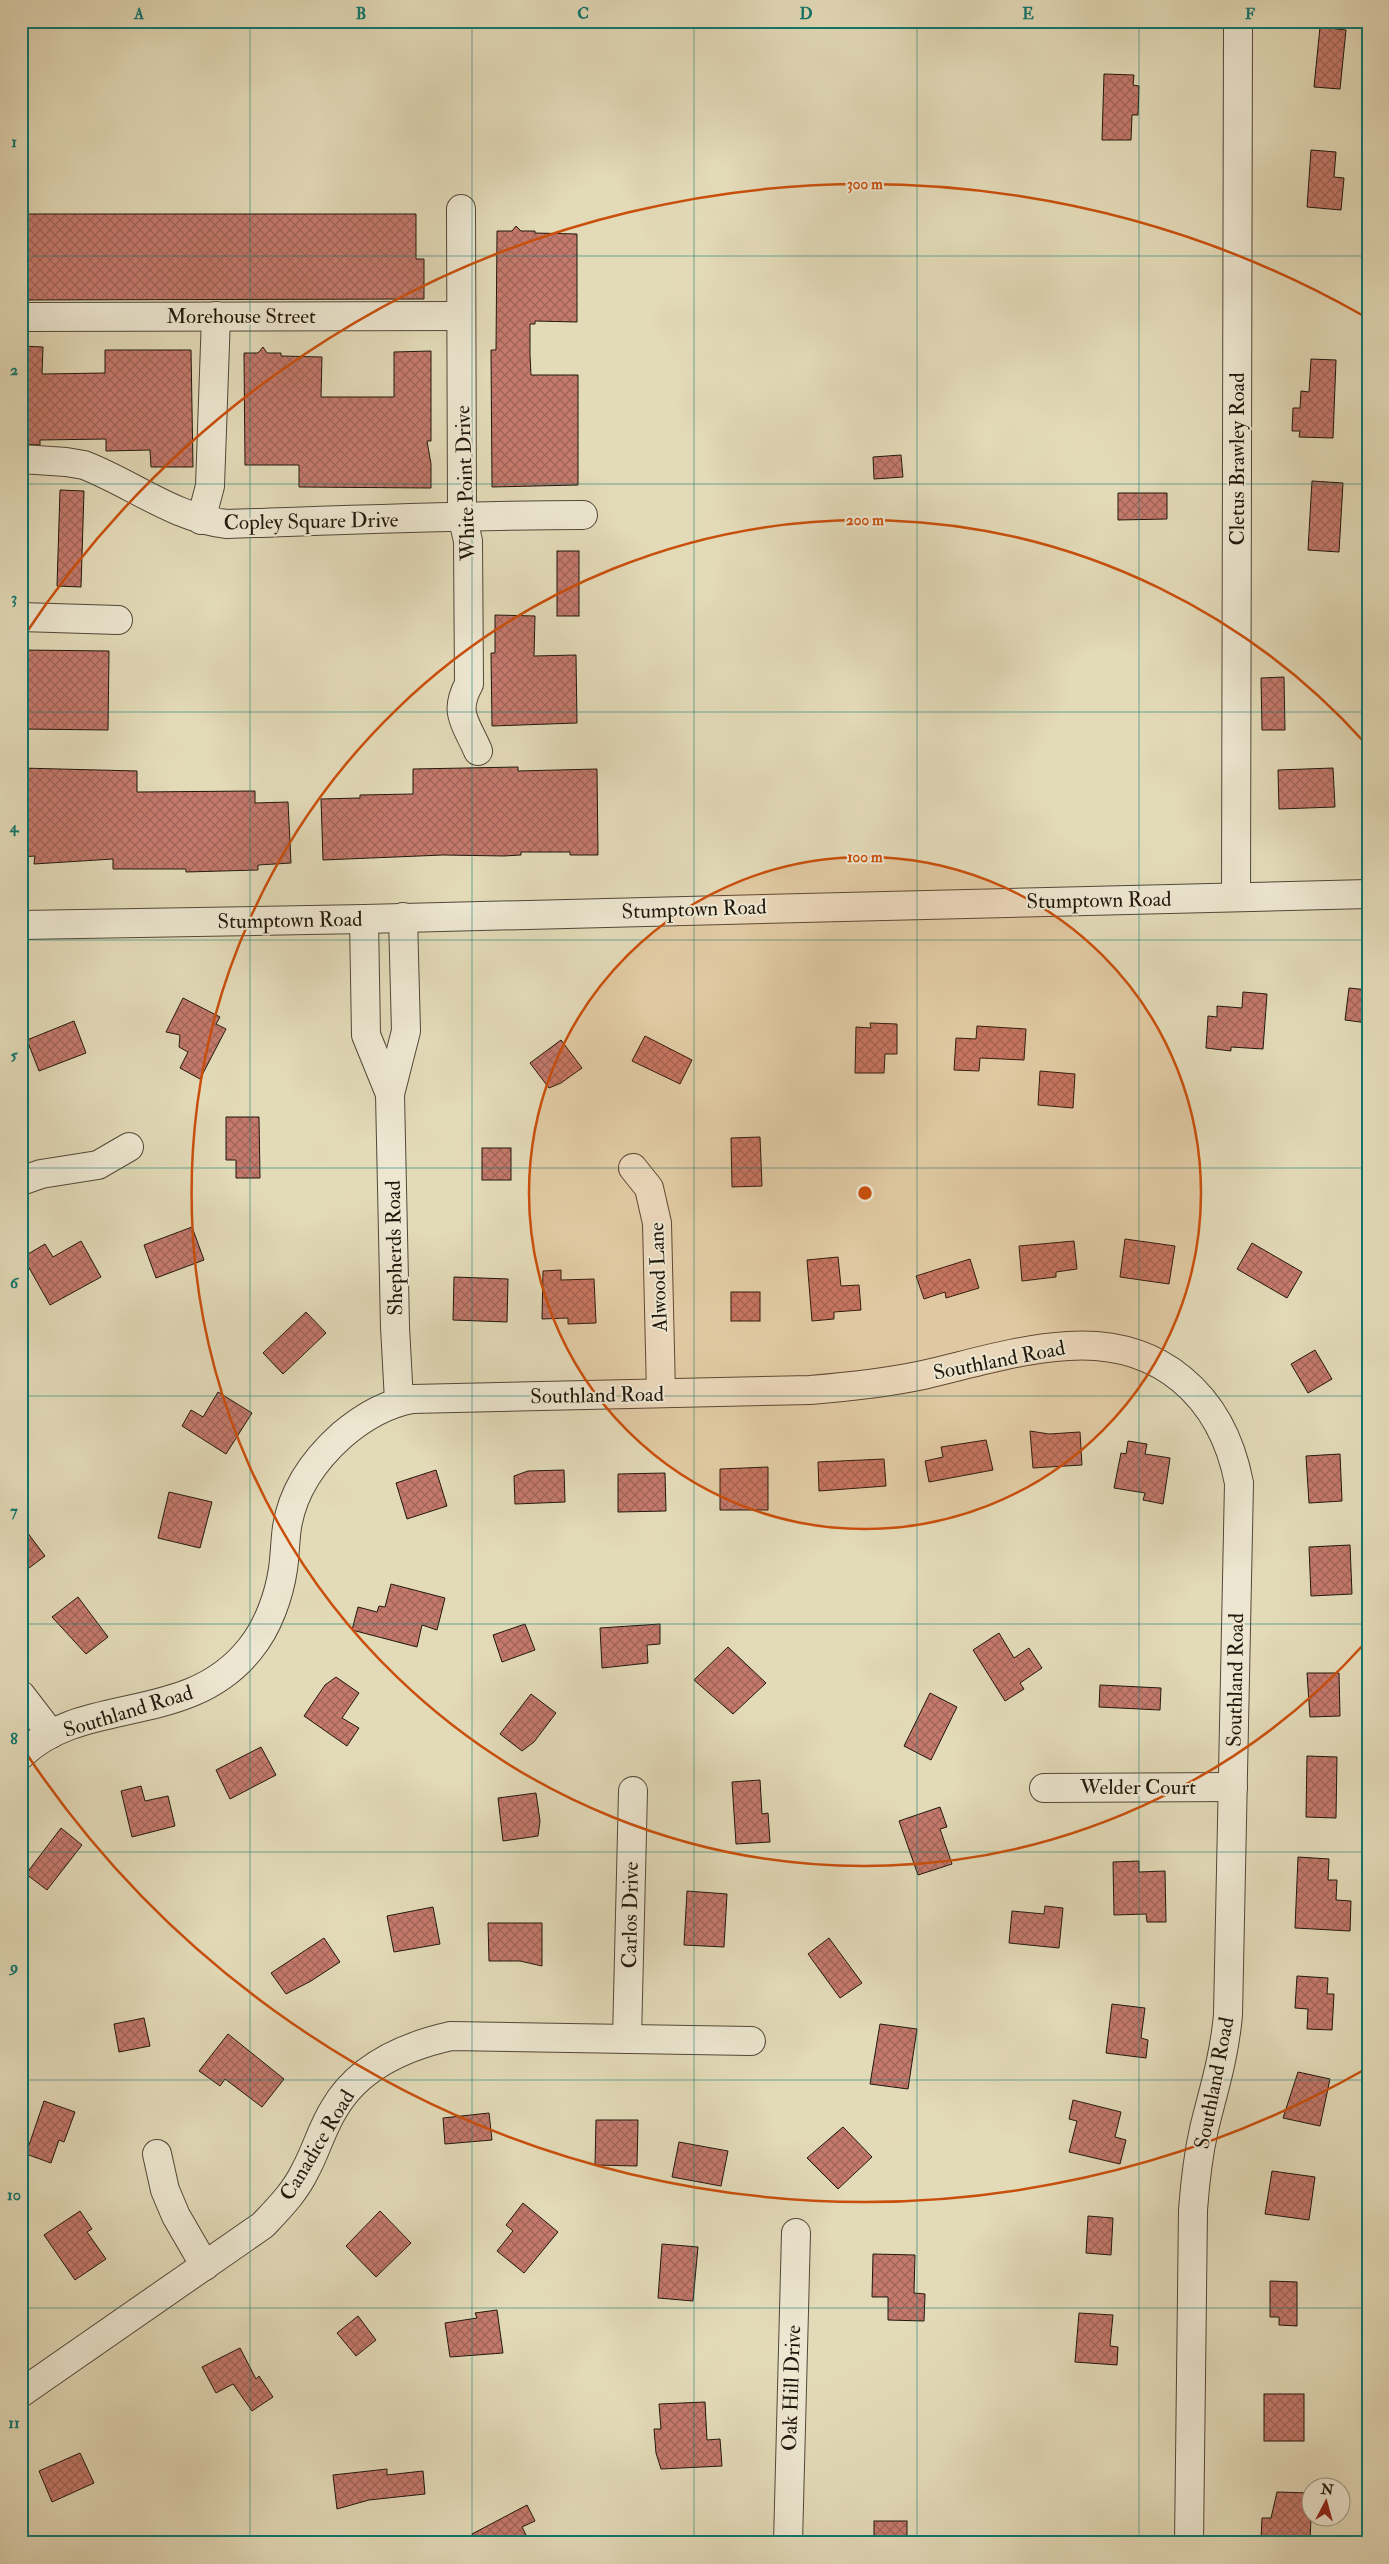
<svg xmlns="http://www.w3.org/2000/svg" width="1389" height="2564" font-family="'IM FELL Double Pica',serif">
	<defs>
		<pattern id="building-cross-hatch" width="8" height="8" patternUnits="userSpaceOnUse" patternTransform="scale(1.25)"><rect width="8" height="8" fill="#c57a6d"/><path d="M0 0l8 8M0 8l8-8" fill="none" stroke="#a06358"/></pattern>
	</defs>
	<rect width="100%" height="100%" fill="#e3dab8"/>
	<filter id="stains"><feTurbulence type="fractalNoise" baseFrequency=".004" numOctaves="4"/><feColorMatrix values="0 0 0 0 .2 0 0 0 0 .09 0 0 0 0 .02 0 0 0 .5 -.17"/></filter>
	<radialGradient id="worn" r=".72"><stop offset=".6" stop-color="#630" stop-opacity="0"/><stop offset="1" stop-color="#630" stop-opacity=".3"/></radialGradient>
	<!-- building -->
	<g fill="url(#building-cross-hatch)" stroke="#21180d">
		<polygon points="1320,27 1346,30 1340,89 1314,87"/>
		<polygon points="1104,74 1134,75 1133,85 1139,86 1138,115 1132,115 1131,140 1102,140"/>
		<polygon points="1311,150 1336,152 1334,177 1344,178 1341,210 1307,207"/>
		<polygon points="21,214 416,214 416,259 424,259 424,299 21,300"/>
		<polygon points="516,226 521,231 535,231 535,233 577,234 577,322 535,321 535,324 530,324 530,355 531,375 578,375 578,485 492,487 491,350 496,350 497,231 512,231"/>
		<polygon points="21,346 43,347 42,374 105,373 105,350 191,350 193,467 151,467 150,450 106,451 106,439 40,440 40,445 21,444"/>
		<polygon points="263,347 267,353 281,353 281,356 322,357 321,397 394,397 394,352 431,351 431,441 427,441 431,464 431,488 299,487 299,465 245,465 244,353 258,353"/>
		<polygon points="1311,359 1336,360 1333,438 1299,437 1300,431 1292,431 1293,408 1300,408 1301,391 1309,392"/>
		<polygon points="901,455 903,477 874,479 873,457"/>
		<polygon points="1312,481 1343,483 1339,552 1308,550"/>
		<polygon points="60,490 84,491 81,587 57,586"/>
		<polygon points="1118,493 1167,493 1167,519 1118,520"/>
		<rect x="557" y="551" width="22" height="65"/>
		<polygon points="495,615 535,616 534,656 576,655 577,723 492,726 491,653 495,653"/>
		<polygon points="21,650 109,651 108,730 21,729"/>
		<polygon points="1284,677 1285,730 1262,730 1261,678"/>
		<polygon points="518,767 518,771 597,769 598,855 570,855 570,852 521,852 521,855 504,856 443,855 323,860 321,799 360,798 360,795 413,794 413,769"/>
		<polygon points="21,768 137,771 137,792 255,791 255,803 288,802 291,863 258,865 258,870 186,872 186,869 113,869 113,859 34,864 35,856 21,857"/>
		<polygon points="1333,768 1335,807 1279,809 1278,770"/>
		<polygon points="1349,988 1368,990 1368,1023 1345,1020"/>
		<polygon points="1243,992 1267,994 1263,1049 1231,1047 1231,1051 1206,1048 1208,1016 1217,1017 1217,1006 1242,1008"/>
		<polygon points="183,998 220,1017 216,1024 226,1029 200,1079 180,1068 188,1052 179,1047 180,1035 166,1032"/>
		<polygon points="74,1021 86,1053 39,1071 27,1040"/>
		<polygon points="870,1023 897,1024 897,1054 885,1054 884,1073 855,1073 856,1027 871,1028"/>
		<polygon points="977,1026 1026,1029 1024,1060 980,1058 979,1071 954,1070 956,1038 976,1039"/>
		<polygon points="645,1036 692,1060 680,1084 632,1061"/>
		<polygon points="561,1040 582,1068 561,1083 549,1088 530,1063"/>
		<polygon points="1040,1071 1075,1074 1073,1108 1038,1105"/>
		<polygon points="226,1117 259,1117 260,1178 236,1178 236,1160 226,1160"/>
		<polygon points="760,1137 762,1186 732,1187 731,1138"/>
		<rect x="482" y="1148" width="29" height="32"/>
		<polygon points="192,1227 204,1260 156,1278 144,1245"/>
		<polygon points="1125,1239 1175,1246 1169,1284 1120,1277"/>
		<polygon points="81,1241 101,1277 50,1305 23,1257 45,1244 53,1257"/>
		<polygon points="1074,1241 1077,1269 1056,1272 1056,1277 1022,1281 1019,1246"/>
		<polygon points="1252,1243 1302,1272 1287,1298 1237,1269"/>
		<polygon points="838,1257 841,1286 859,1285 861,1310 834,1312 834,1319 812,1321 807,1260"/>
		<polygon points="970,1259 979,1288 946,1298 945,1292 924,1299 916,1276"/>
		<polygon points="561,1270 561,1280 594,1279 596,1323 568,1324 568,1318 542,1319 543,1271"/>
		<polygon points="454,1277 508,1279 507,1322 453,1320"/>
		<rect x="731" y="1292" width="29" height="29"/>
		<polygon points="306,1312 326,1333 283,1374 263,1353"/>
		<polygon points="1315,1350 1332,1379 1308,1393 1291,1364"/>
		<polygon points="218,1392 252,1413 226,1454 182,1426 191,1410 203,1417"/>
		<polygon points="1030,1431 1049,1434 1080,1432 1082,1465 1033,1468"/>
		<polygon points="986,1440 993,1470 929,1482 925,1461 943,1457 941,1447"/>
		<polygon points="1128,1441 1147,1444 1145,1454 1170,1458 1163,1504 1143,1500 1145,1493 1114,1488 1121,1453 1126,1454"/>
		<polygon points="1340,1454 1342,1501 1309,1503 1306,1456"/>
		<polygon points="884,1459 886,1486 819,1491 818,1462"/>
		<polygon points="768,1467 768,1510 720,1510 720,1469"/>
		<polygon points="436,1470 447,1506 407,1519 396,1483"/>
		<polygon points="564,1470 565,1502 515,1504 514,1476 528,1471"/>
		<polygon points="665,1473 666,1511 618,1512 618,1474"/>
		<polygon points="169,1492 212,1502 200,1548 158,1538"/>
		<polygon points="21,1524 45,1556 21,1574"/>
		<polygon points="1350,1545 1352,1594 1311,1596 1309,1547"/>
		<polygon points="391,1584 445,1598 437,1630 422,1625 417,1647 352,1630 358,1607 377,1612 379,1606 385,1607"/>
		<polygon points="78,1597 108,1637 86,1654 52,1617"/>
		<polygon points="525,1624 535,1650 502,1662 493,1635"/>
		<polygon points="660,1624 660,1644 647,1645 648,1663 602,1668 600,1628"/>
		<polygon points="999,1633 1014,1658 1029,1648 1042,1668 1020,1683 1024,1689 1005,1701 973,1650"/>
		<polygon points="728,1647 766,1683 733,1714 694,1680"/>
		<polygon points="1307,1673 1339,1673 1340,1716 1310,1717"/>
		<polygon points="336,1677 359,1693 342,1718 359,1728 347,1746 304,1716 325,1685"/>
		<polygon points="1100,1685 1161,1688 1160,1710 1099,1707"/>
		<polygon points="930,1693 957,1707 931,1760 904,1746"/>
		<polygon points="531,1694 556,1713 534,1742 522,1751 500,1734"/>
		<polygon points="261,1747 276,1775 230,1799 216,1770"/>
		<polygon points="1307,1756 1337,1757 1336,1818 1306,1817"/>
		<polygon points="760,1780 762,1814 768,1813 770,1842 736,1844 732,1782"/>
		<polygon points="141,1786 145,1801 168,1796 175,1826 132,1837 121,1791"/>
		<polygon points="536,1793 540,1821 538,1836 503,1841 498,1798"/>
		<polygon points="940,1807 947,1827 940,1829 952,1864 918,1875 899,1821"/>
		<polygon points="61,1828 82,1845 47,1890 26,1874"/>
		<polygon points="1298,1857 1329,1859 1328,1880 1337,1880 1336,1900 1351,1901 1350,1931 1295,1928"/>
		<polygon points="1139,1861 1139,1872 1165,1871 1166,1922 1147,1922 1146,1914 1114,1915 1113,1862"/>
		<polygon points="687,1891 727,1894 724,1947 684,1945"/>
		<polygon points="1045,1906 1063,1908 1059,1948 1009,1943 1012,1911 1044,1914"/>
		<polygon points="433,1907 440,1944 394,1952 387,1916"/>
		<polygon points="488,1923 542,1923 542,1966 520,1961 489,1961"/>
		<polygon points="324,1938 340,1962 311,1981 286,1994 271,1973"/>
		<polygon points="829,1938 862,1983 840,1998 808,1954"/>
		<polygon points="1297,1976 1328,1978 1327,1994 1334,1994 1332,2030 1307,2029 1308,2009 1295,2008"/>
		<polygon points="1112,2004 1145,2008 1141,2038 1148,2040 1146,2058 1106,2053"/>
		<polygon points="144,2018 150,2046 119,2052 114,2024"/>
		<polygon points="880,2024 917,2029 908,2089 870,2084"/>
		<polygon points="228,2034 284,2079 262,2107 225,2079 220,2086 199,2071"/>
		<polygon points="1298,2072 1330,2079 1320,2126 1283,2118"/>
		<polygon points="1073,2100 1121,2112 1115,2137 1126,2140 1120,2164 1069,2152 1077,2121 1069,2119"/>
		<polygon points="44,2101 75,2112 64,2142 59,2140 51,2163 26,2154"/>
		<polygon points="489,2113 492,2140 445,2144 443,2118"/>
		<polygon points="596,2120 638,2120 637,2166 595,2165"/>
		<polygon points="843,2127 872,2157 838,2189 807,2158"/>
		<polygon points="679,2142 728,2151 721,2186 672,2177"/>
		<polygon points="1272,2171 1315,2177 1309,2220 1265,2214"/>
		<polygon points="523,2203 558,2232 524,2273 497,2251 513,2231 506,2225"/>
		<polygon points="80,2211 92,2229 87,2232 106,2259 75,2280 44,2235"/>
		<polygon points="380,2211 411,2243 376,2277 346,2246"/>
		<polygon points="1088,2216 1113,2218 1111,2255 1086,2253"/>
		<polygon points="662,2244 698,2247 693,2301 658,2298"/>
		<polygon points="873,2254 915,2255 914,2293 925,2294 924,2321 888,2320 888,2297 872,2297"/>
		<polygon points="1270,2281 1297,2282 1297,2326 1279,2325 1279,2317 1270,2317"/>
		<polygon points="497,2310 503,2353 450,2357 445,2323 477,2318 475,2313"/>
		<polygon points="1079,2313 1113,2315 1110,2346 1118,2347 1117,2365 1075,2362"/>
		<polygon points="358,2316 376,2340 356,2356 337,2333"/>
		<polygon points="240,2348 256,2379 259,2376 273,2397 252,2411 233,2384 216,2393 202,2367"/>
		<rect x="1264" y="2394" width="40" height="47"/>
		<polygon points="705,2402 707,2440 720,2439 722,2466 661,2469 656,2453 654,2429 661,2429 659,2404"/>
		<polygon points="80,2453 94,2483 52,2502 39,2471"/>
		<polygon points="387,2469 387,2475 423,2471 425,2494 369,2500 337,2509 333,2475"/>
		<polygon points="1277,2492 1312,2493 1310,2542 1261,2540 1262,2518 1271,2518"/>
		<polygon points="527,2505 535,2521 522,2527 530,2543 477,2543 472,2534"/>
		<rect x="874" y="2521" width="33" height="22"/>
	</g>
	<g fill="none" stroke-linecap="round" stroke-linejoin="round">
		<!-- minor casing -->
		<g stroke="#524838" stroke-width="30">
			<g id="minor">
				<path d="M461,209L462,515L468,541L469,684C453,713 466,723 478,751"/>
				<polyline points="21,317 461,316"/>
				<path d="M21,459L66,462L84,465C133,484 174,518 227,524C346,520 464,515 583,515"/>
				<polyline points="201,520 210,486 216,316"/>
				<polyline points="21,617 118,620"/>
				<polyline points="1236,897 1238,21"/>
				<polyline points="364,919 366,1035 390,1094"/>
				<polyline points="21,925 364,919 1368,894"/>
				<polyline points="633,1168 649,1188 657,1223 661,1393"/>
				<polyline points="21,1181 41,1174 98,1165 129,1147"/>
				<polyline points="399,1401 395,1327 390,1094 406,1031 403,917"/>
				<polyline points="21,1695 51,1734"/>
				<path d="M21,1755C84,1694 188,1727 250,1649C268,1627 279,1596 283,1569C285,1555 285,1541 287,1527C293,1489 314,1460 342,1435C362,1418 385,1404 412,1399L810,1390C848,1387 885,1383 923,1375C971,1364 1018,1349 1068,1346C1160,1340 1222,1395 1239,1483L1228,2015C1224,2058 1214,2088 1204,2129C1198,2156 1195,2183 1193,2210L1189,2543"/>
				<polyline points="1044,1788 1233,1787"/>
				<polyline points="627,2039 633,1791"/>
				<polyline points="157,2154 165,2190 176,2216 205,2266"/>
				<path d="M21,2393L263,2225C279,2208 295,2192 305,2171C316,2151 322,2128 334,2109C358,2067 406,2046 451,2036L751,2041"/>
				<polyline points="788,2543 796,2233"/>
			</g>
		</g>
		<!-- minor -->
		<use href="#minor" stroke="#ede7d1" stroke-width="28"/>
	</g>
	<!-- grid -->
	<path fill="none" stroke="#0f766e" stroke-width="1" stroke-opacity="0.55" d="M250,21V2543M472,21V2543M694,21V2543M917,21V2543M1139,21V2543M21,256H1368M21,484H1368M21,712H1368M21,940H1368M21,1168H1368M21,1396H1368M21,1624H1368M21,1852H1368M21,2080H1368M21,2308H1368"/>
	<!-- distance rings -->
	<circle cx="865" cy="1193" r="336" fill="#ca4f0c" fill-opacity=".12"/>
	<g fill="none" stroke="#ca4f0c" stroke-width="2.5">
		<circle cx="865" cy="1193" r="336"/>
		<path d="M1365 1643A673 673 0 1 1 1365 743"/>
		<path d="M1362 2071A1009 1009 0 0 1 24 1750M24 636A1009 1009 0 0 1 1362 315"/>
	</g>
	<g text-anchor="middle" stroke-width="4" stroke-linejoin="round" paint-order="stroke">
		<!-- street labels -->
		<g font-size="21" fill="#21180d" stroke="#ede7d1">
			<text x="241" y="323">Morehouse Street</text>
			<text transform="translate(1237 459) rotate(-90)" y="7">Cletus Brawley Road</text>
			<text transform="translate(465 483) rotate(-92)" y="7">White Point Drive</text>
			<text transform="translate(311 521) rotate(-1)" y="7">Copley Square Drive</text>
			<text transform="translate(1099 900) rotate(-1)" y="7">Stumptown Road</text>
			<text transform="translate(694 909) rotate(-2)" y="7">Stumptown Road</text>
			<text transform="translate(290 920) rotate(-1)" y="7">Stumptown Road</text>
			<text transform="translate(394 1248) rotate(-91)" y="7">Shepherds Road</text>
			<text transform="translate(658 1277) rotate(-92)" y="7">Alwood Lane</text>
			<text transform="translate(999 1360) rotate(-11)" y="7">Southland Road</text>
			<text transform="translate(597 1395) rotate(-1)" y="7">Southland Road</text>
			<text transform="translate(1235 1680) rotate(-89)" y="7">Southland Road</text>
			<text transform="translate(128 1711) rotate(-17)" y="7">Southland Road</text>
			<text x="1138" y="1794">Welder Court</text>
			<text transform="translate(630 1915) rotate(-89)" y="7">Carlos Drive</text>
			<text transform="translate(1214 2083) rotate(-79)" y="7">Southland Road</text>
			<text transform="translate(317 2145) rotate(-59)" y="7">Canadice Road</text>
			<text transform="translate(791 2388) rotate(-88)" y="7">Oak Hill Drive</text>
		</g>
	</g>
	<circle cx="865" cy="1193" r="8" fill="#ca4f0c" stroke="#ede7d1" stroke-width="2.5"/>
	<g font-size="15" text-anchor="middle" font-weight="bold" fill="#ca4f0c" stroke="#ede7d1" stroke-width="4" stroke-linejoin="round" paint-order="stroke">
		<text x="865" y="189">300 m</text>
		<text x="865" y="525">200 m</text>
		<text x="865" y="862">100 m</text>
	</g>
	<!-- margin -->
	<rect width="1389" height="2564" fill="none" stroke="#e3dab8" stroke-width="55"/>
	<!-- north arrow -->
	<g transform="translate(1326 2502) rotate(6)"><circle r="24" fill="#ede7d1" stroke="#9b9483"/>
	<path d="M0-4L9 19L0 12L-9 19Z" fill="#8f2418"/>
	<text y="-8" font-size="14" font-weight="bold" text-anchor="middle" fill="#21180d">N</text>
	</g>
	<rect x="28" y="28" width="1334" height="2508" fill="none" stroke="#0f766e" stroke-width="2"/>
	<g font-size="16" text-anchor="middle" font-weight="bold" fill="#0f766e">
		<text x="139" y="19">A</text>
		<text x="361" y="19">B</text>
		<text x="583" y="19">C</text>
		<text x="806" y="19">D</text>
		<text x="1028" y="19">E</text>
		<text x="1250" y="19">F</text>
		<text x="14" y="147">1</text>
		<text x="14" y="375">2</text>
		<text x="14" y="603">3</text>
		<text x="14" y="832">4</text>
		<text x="14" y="1060">5</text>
		<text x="14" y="1288">6</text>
		<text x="14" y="1516">7</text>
		<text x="14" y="1744">8</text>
		<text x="14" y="1972">9</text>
		<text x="14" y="2200">10</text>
		<text x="14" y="2428">11</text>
	</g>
	<rect width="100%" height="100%" filter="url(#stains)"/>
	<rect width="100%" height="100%" fill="url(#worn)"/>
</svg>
